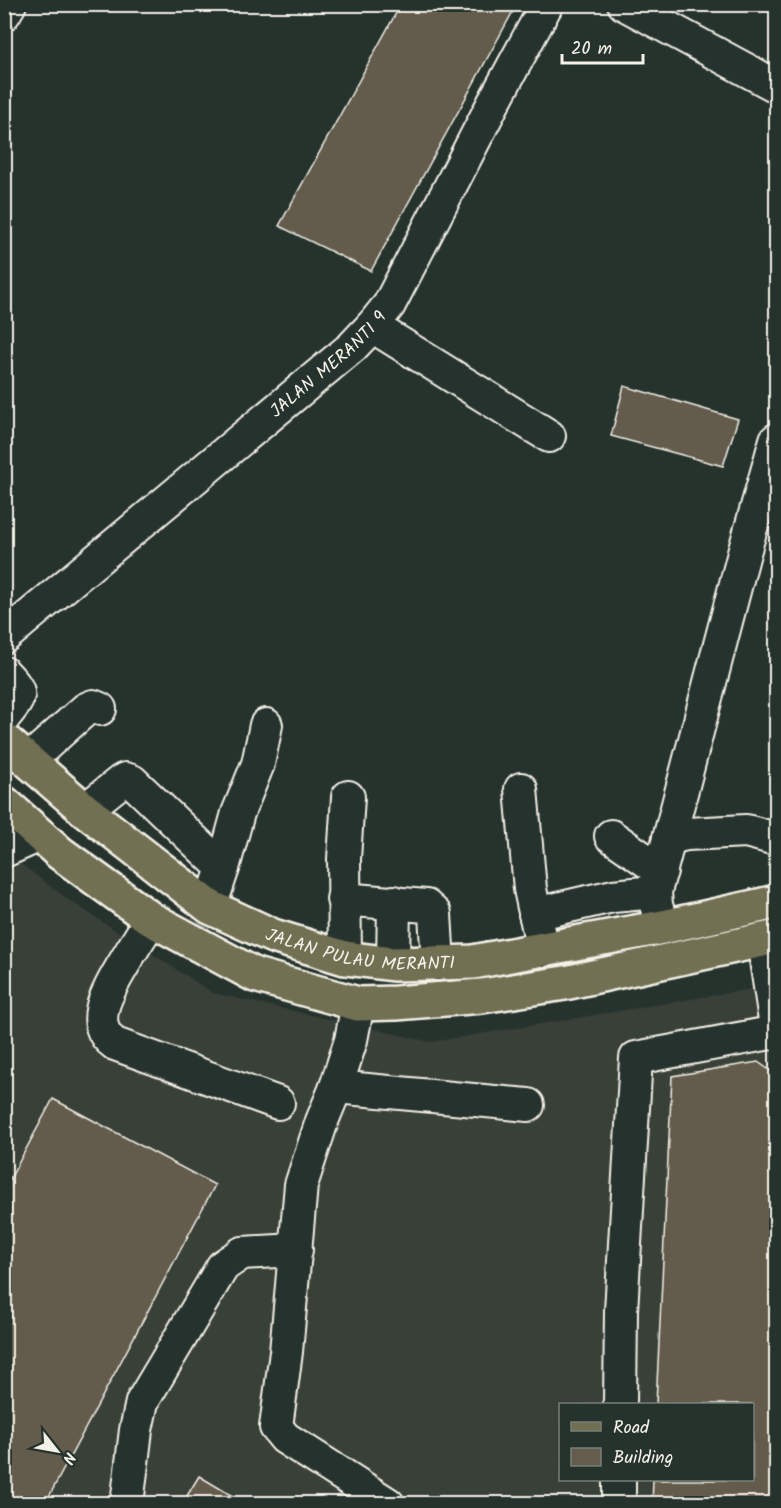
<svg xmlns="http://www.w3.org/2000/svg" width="781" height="1508" font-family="Kalam,sans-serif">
	<rect width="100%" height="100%" fill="#26332d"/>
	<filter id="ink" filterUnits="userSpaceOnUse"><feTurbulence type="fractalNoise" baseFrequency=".0167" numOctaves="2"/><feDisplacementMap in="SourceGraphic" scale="12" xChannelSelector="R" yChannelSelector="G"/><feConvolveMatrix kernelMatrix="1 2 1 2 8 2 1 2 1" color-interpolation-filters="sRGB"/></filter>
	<g filter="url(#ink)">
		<!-- built -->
		<path fill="#393f37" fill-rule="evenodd" d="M4,851L70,901L213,993L431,1042L776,985V1503H5ZM560,1404H752V1480H560Z"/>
		<!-- building -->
		<g fill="#645c4d" stroke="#f4f1e8" stroke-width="1.5">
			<polygon points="401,4 517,4 371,271 279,226"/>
			<polygon points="624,386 738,419 723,466 611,436"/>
			<polygon points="758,1062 775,1074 776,1082 776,1504 652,1504 653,1480 752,1480 752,1404 656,1404 672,1076"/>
			<polygon points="53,1099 215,1185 45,1504 4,1504 4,1221 11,1209 4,1206 4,1190"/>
			<polygon points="199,1476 246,1504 182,1504"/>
		</g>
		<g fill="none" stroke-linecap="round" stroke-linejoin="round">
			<!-- minor casing -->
			<g stroke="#f4f1e8" stroke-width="36">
				<g id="minor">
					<polyline points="624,4 776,86"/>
					<polyline points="4,14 10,4"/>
					<polyline points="372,326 549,436"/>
					<path id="s1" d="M4,637L352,347L372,326L389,305L495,100L547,4"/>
					<path d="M4,673C24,694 22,695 4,717"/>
					<polyline points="29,760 86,709 93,706 100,709"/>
					<polyline points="521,789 530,889 543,950"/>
					<polyline points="85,810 120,782 125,779 132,781 223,868 210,907"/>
					<polyline points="611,836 661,871"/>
					<polyline points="669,838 687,834 746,831 776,839"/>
					<polyline points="4,851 40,835"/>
					<polyline points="223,868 238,813 258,764 266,725"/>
					<polyline points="343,899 426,906 435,914 438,964"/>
					<polyline points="535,914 613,896 655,892"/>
					<path d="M151,919C143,933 134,946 126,960C113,983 84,1023 115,1044L278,1103"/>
					<polyline points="663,927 656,905 655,892 744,553 776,440"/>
					<polyline points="763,940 776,1027"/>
					<polyline points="345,958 344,859 348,797"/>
					<polyline points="393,964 394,902"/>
					<polyline points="358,1004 351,1040 336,1087 322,1121 301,1185 286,1352 276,1427 285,1438 388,1504"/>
					<polyline points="336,1087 528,1105"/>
					<polyline points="620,1404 621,1311 636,1058 776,1032"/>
					<polyline points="127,1504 136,1430 142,1402 223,1266 242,1253 296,1250"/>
					<polyline points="619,1504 619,1480"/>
				</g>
			</g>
			<!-- major casing -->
			<g stroke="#f4f1e8" stroke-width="38">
				<g id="major">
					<path id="s2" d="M4,740L85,810L210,907L273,936L345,958L393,964L473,962L663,927L776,902"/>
					<polyline points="4,803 60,853 151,919 255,975 358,1004 396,1003 482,996 565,983 776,937"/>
				</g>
			</g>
			<!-- minor -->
			<use href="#minor" stroke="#26332d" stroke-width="32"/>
			<!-- major -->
			<use href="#major" stroke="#716f52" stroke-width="33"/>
		</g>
	</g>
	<g text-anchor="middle" stroke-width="4.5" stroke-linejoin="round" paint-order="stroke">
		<!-- street labels -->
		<g font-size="18" fill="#f4f1e8" stroke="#26332d">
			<text dy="6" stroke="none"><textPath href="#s1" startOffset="424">JALAN MERANTI 9</textPath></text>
			<text dy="6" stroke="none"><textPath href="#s2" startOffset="424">JALAN PULAU MERANTI</textPath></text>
		</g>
	</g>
	<!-- margin -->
	<rect width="781" height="1508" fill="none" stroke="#26332d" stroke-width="24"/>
	<rect x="12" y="12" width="757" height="1484" fill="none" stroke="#f4f1e8" stroke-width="2" filter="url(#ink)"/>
	<!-- legend -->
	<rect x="559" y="1403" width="195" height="78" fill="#26332d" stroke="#787f78" stroke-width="1.5"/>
	<rect x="571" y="1422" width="30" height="9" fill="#716f52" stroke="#787f78" stroke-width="1.5"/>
	<text x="613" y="1433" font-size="18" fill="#f4f1e8">Road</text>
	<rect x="571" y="1448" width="30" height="18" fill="#645c4d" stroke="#787f78" stroke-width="1.5"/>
	<text x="613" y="1463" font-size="18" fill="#f4f1e8">Building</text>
	<!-- north arrow -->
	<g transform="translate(57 1451) rotate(121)" stroke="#26332d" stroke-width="4.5" paint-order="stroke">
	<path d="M0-4.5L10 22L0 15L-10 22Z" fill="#f4f1e8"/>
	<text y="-9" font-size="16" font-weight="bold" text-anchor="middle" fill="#f4f1e8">N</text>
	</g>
	<!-- scale -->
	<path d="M562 54v9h81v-9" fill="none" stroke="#f4f1e8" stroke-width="3"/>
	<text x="571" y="54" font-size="18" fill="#f4f1e8" stroke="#26332d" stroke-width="4.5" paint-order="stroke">20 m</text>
</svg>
